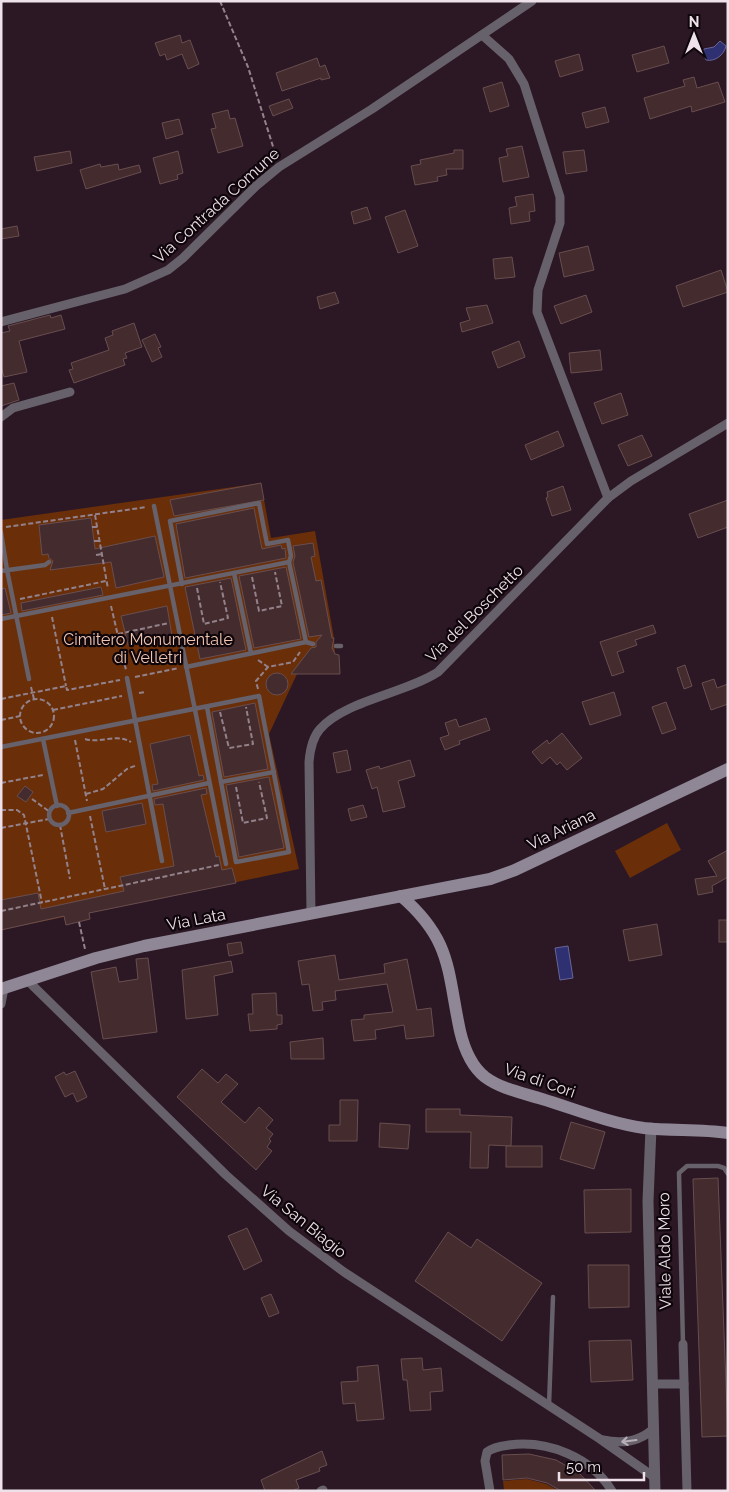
<svg xmlns="http://www.w3.org/2000/svg" width="729" height="1492" font-family="Raleway,sans-serif">
	<rect width="100%" height="100%" fill="#2b1824"/>
	<!-- green -->
	<g fill="#6a2f09">
		<polygon points="261,483 271,538 315,531 334,638 335,654 339,655 340,674 297,674 269,734 299,869 89,913 90,919 66,925 64,917 1,930 1,520"/>
		<polygon points="667,823 681,850 630,878 615,851"/>
		<polygon points="527,1479 546,1484 559,1491 504,1491 503,1481"/>
	</g>
	<!-- water -->
	<g fill="#2e3072" stroke="#686596">
		<path d="M720,41L726,46C724,55 715,62 706,60L703,53L704,49L714,47Z"/>
		<polygon points="568,946 573,978 560,980 555,948"/>
	</g>
	<!-- building -->
	<g fill="#442b2d" stroke="#694e4f">
		<polygon points="180,35 182,43 190,40 199,64 188,69 182,54 167,60 165,54 160,56 155,43"/>
		<polygon points="664,46 669,63 637,72 632,55"/>
		<polygon points="579,54 583,70 560,77 555,61"/>
		<polygon points="317,58 320,67 325,65 330,78 321,80 321,78 282,91 276,73"/>
		<polygon points="694,77 697,88 718,82 725,102 692,112 691,106 650,119 644,98 685,86 683,80"/>
		<polygon points="502,82 509,106 490,112 483,88"/>
		<polygon points="289,99 293,108 273,116 269,106"/>
		<polygon points="605,107 609,122 586,128 582,113"/>
		<polygon points="228,110 230,119 235,118 243,146 218,153 211,129 216,128 212,114"/>
		<polygon points="179,119 183,134 166,139 162,123"/>
		<polygon points="522,146 529,177 503,182 499,158 508,156 506,149"/>
		<polygon points="454,150 463,150 463,169 446,169 447,175 437,177 438,181 415,185 411,166 421,164 420,160 454,153"/>
		<polygon points="584,150 587,171 566,174 563,152"/>
		<polygon points="70,151 72,163 37,171 34,157"/>
		<polygon points="178,151 183,173 177,175 178,179 160,184 153,158"/>
		<polygon points="100,164 101,167 118,164 119,170 139,165 141,172 86,189 80,170"/>
		<polygon points="533,194 535,211 529,212 530,221 511,224 509,208 517,206 515,197"/>
		<polygon points="367,207 371,219 354,224 351,212"/>
		<polygon points="405,210 418,246 398,253 385,217"/>
		<polygon points="17,226 19,236 1,239 1,229"/>
		<polygon points="588,246 594,270 564,277 559,253"/>
		<polygon points="512,257 515,277 495,279 493,259"/>
		<polygon points="721,270 728,292 683,307 676,286"/>
		<polygon points="335,292 339,303 320,309 317,297"/>
		<polygon points="586,295 592,312 561,324 554,306"/>
		<polygon points="487,305 493,323 462,332 460,323 470,320 466,308"/>
		<polygon points="50,315 51,318 61,315 65,329 19,341 27,372 4,377 1,366 1,333 10,331 8,326"/>
		<polygon points="134,323 142,347 125,353 127,358 123,359 125,365 74,383 69,370 73,369 71,363 109,350 105,338 113,335 112,331"/>
		<polygon points="155,334 161,347 158,348 162,357 152,362 142,340"/>
		<polygon points="519,341 525,357 498,368 492,352"/>
		<polygon points="600,350 602,370 571,373 569,353"/>
		<polygon points="14,383 19,400 1,406 1,386"/>
		<polygon points="621,393 628,415 602,424 594,403"/>
		<polygon points="558,431 564,446 531,460 525,445"/>
		<polygon points="642,435 652,456 628,466 618,445"/>
		<polygon points="261,483 264,500 174,516 170,500"/>
		<polygon points="563,486 571,510 552,516 546,498 548,497 547,492"/>
		<polygon points="728,500 728,527 698,538 689,514"/>
		<polygon points="254,508 262,549 281,545 282,549 285,548 286,558 185,578 176,524"/>
		<polygon points="91,518 95,549 155,536 164,577 116,588 111,562 50,570 53,561 49,558 48,554 42,555 39,525"/>
		<polygon points="313,543 315,556 311,557 316,581 321,580 332,638 334,638 332,648 335,654 339,655 340,674 291,674 311,648 316,647 316,642 322,635 309,637 293,562 295,556 293,546"/>
		<polygon points="286,567 301,639 254,648 239,576"/>
		<polygon points="231,578 246,650 200,659 185,587"/>
		<polygon points="101,587 103,595 22,611 21,603"/>
		<polygon points="5,588 11,613 1,615 1,589"/>
		<polygon points="167,606 172,636 128,645 121,616"/>
		<polygon points="653,625 656,633 635,640 637,645 617,652 624,672 612,676 600,642"/>
		<polygon points="685,665 692,686 684,689 677,668"/>
		<circle cx="277" cy="684" r="11"/>
		<polygon points="714,679 717,688 728,684 728,704 711,710 702,683"/>
		<polygon points="614,692 621,715 590,725 582,702"/>
		<polygon points="666,702 676,729 662,734 652,707"/>
		<polygon points="255,703 268,769 224,777 212,712"/>
		<polygon points="486,718 490,730 459,741 460,744 445,750 440,738 449,735 445,723 456,719 459,727"/>
		<polygon points="562,733 582,758 567,770 560,762 557,765 550,757 542,764 532,752 547,740 549,744"/>
		<polygon points="190,735 199,776 203,775 204,780 153,791 152,785 158,784 150,744"/>
		<polygon points="347,750 351,770 337,773 333,753"/>
		<polygon points="410,760 415,776 398,781 405,807 383,812 377,787 372,789 366,770 379,766 380,769"/>
		<polygon points="269,777 284,848 239,857 226,785"/>
		<polygon points="25,786 33,792 26,802 17,796"/>
		<polygon points="206,788 207,794 201,795 216,857 219,856 222,870 232,868 236,883 89,913 90,919 66,925 64,916 1,930 1,900 38,893 41,909 124,891 120,877 174,866 163,804 155,805 154,799"/>
		<polygon points="142,803 146,824 106,832 102,811"/>
		<polygon points="363,805 367,817 351,821 348,809"/>
		<polygon points="728,850 728,877 712,886 713,892 698,895 695,879 717,876 708,861"/>
		<rect x="719" y="920" width="9" height="22"/>
		<polygon points="657,924 662,955 629,961 623,930"/>
		<polygon points="241,942 243,953 229,956 227,944"/>
		<polygon points="335,955 339,980 385,973 384,964 407,959 417,1010 431,1008 434,1036 406,1039 404,1025 375,1030 376,1039 354,1041 351,1020 364,1019 364,1015 393,1012 387,984 335,991 336,1000 322,1002 323,1010 313,1011 309,984 302,985 298,961"/>
		<polygon points="148,958 157,1032 103,1039 91,972 116,967 119,982 138,979 136,959"/>
		<polygon points="231,961 233,972 214,976 218,1015 186,1019 182,970"/>
		<polygon points="276,993 277,1015 282,1015 282,1024 277,1025 277,1029 250,1031 248,1014 253,1014 252,994"/>
		<polygon points="323,1038 324,1059 291,1059 290,1042"/>
		<polygon points="202,1069 218,1083 226,1074 238,1084 221,1102 245,1123 259,1107 273,1120 266,1128 273,1134 269,1139 271,1141 267,1147 272,1151 256,1170 177,1097"/>
		<polygon points="75,1071 87,1097 77,1102 73,1093 65,1097 55,1077 64,1072 66,1075"/>
		<polygon points="340,1100 358,1100 357,1141 329,1141 329,1125 340,1125"/>
		<polygon points="426,1109 460,1109 460,1115 512,1117 511,1146 489,1145 488,1168 470,1168 471,1132 426,1132"/>
		<polygon points="571,1122 605,1132 594,1169 560,1159"/>
		<polygon points="380,1123 410,1125 408,1149 379,1147"/>
		<rect x="506" y="1146" width="36" height="21"/>
		<polygon points="718,1178 728,1436 702,1437 693,1179"/>
		<polygon points="631,1189 631,1232 585,1233 584,1190"/>
		<polygon points="247,1228 262,1261 244,1270 228,1236"/>
		<polygon points="448,1232 471,1248 477,1239 542,1283 502,1341 415,1281"/>
		<polygon points="588,1265 629,1265 629,1307 589,1308"/>
		<polygon points="271,1294 279,1313 269,1317 261,1298"/>
		<polygon points="631,1340 633,1380 591,1382 589,1341"/>
		<polygon points="422,1358 423,1370 441,1368 443,1391 430,1392 431,1410 410,1411 407,1380 403,1380 401,1359"/>
		<polygon points="378,1365 384,1419 357,1421 355,1403 343,1404 341,1382 358,1381 357,1367"/>
		<polygon points="322,1451 327,1465 319,1468 320,1471 296,1480 299,1488 292,1491 265,1491 261,1480"/>
		<polygon points="529,1454 556,1460 579,1473 596,1491 561,1491 547,1483 527,1478 503,1480 502,1455"/>
	</g>
	<g fill="none" stroke-linecap="round" stroke-linejoin="round">
		<!-- path -->
		<g stroke="#93828c" stroke-width="2" stroke-dasharray="5 2.5" stroke-linecap="butt">
			<polyline points="220,1 248,67 276,156"/>
			<polyline points="95,515 108,589"/>
			<polyline points="6,527 147,507"/>
			<polyline points="92,527 97,527"/>
			<polyline points="94,541 99,541"/>
			<polyline points="96,555 102,554"/>
			<polyline points="252,577 259,611 282,606 275,572"/>
			<polyline points="197,588 204,624 228,618 220,582"/>
			<polyline points="20,599 106,581"/>
			<polyline points="111,606 126,670"/>
			<polyline points="52,617 66,686"/>
			<polyline points="118,634 169,623"/>
			<polyline points="258,660 268,667"/>
			<polyline points="135,677 179,668"/>
			<polyline points="31,687 34,699"/>
			<polyline points="258,689 256,681 268,667 293,662 300,652"/>
			<polyline points="139,693 145,692"/>
			<polyline points="1,699 66,686 67,690 120,680"/>
			<circle cx="37" cy="716" r="17"/>
			<polyline points="53,710 122,696"/>
			<polyline points="220,712 229,748 253,744 246,707"/>
			<polyline points="1,720 20,716"/>
			<path d="M85,739C100,744 116,733 131,742"/>
			<polyline points="75,740 87,801"/>
			<polyline points="1,783 43,775"/>
			<polyline points="236,787 243,823 267,818 259,782"/>
			<polyline points="86,794 103,789 127,769 137,765"/>
			<polyline points="32,799 50,812"/>
			<polyline points="1,810 17,810 24,815 42,903"/>
			<polyline points="90,816 105,889"/>
			<polyline points="60,825 70,879"/>
			<polyline points="1,828 49,819"/>
			<polyline points="1,911 219,865"/>
			<polyline points="79,922 85,949"/>
		</g>
		<!-- service -->
		<g stroke="#66616b" stroke-width="4.5">
			<polyline points="154,506 226,864"/>
			<polyline points="1,532 7,570 29,679"/>
			<polyline points="1,571 45,565 49,562"/>
			<polyline points="234,573 251,653"/>
			<polyline points="182,584 170,521 259,503 267,544 288,540 291,556 289,562 306,642"/>
			<polyline points="1,619 289,562"/>
			<polyline points="336,646 341,646"/>
			<polyline points="186,667 306,642 313,644"/>
			<polyline points="127,678 162,861"/>
			<polyline points="43,739 57,806"/>
			<polyline points="1,747 259,696 289,852 236,862 207,707"/>
			<polyline points="221,782 274,772"/>
			<circle cx="59" cy="815" r="10"/>
			<polyline points="68,813 209,783"/>
			<polyline points="683,1344 679,1173 687,1166 718,1166 724,1168 728,1174"/>
			<polyline points="549,1405 553,1297"/>
		</g>
		<!-- minor -->
		<g stroke="#66616b" stroke-width="9">
			<polyline points="482,35 509,59 524,84 560,197 560,223 538,290 537,312 608,498"/>
			<polyline points="1,322 125,289 168,270 183,258 256,186 279,167 372,109 532,1"/>
			<polyline points="1,417 13,408 70,392"/>
			<path d="M311,914L309,762C310,750 312,738 320,729C344,701 406,693 438,672L608,498L631,481L728,423"/>
			<polyline points="27,980 226,1175 289,1231 344,1272 600,1439 654,1477"/>
			<polyline points="1,1004 4,988"/>
			<polyline points="683,1344 687,1491"/>
			<polyline points="652,1384 684,1384"/>
			<path d="M603,1440C622,1444 640,1442 654,1428"/>
			<polyline points="321,1491 323,1490"/>
			<path d="M490,1491L485,1461L487,1452C493,1447 502,1446 509,1445C548,1440 591,1457 612,1491"/>
		</g>
		<!-- tertiary -->
		<polyline stroke="#66616b" stroke-width="11" points="651,1128 648,1201 655,1491"/>
		<!-- secondary -->
		<g stroke="#8f8696" stroke-width="12">
			<path d="M401,896C452,940 447,970 460,1031C464,1048 471,1066 485,1077C501,1089 523,1093 542,1099C575,1109 609,1123 644,1128C672,1131 700,1129 728,1133"/>
			<polyline points="1,989 96,958 144,946 490,879 515,870 728,769"/>
		</g>
	</g>
	<!-- one-way arrows -->
	<defs><path id="oneway-shaft" d="M-6 0H5M1.5-3L5.5 0L1.5 3" fill="none" stroke-width="1.6" stroke-linecap="round" stroke-linejoin="round" transform="scale(1.25)"/></defs>
	<use stroke="#b8aeb7" href="#oneway-shaft" transform="translate(629 1441) rotate(173)"/>
	<g text-anchor="middle" stroke-width="4.5" stroke-linejoin="round" paint-order="stroke">
		<!-- street labels -->
		<g font-size="16" fill="#efe1e9" stroke="#0e060b">
			<text transform="translate(216 205) rotate(-42)" y="6">Via Contrada Comune</text>
			<text transform="translate(474 613) rotate(-45)" y="6">Via del Boschetto</text>
			<text transform="translate(561 829) rotate(-26)" y="6">Via Ariana</text>
			<text transform="translate(196 919) rotate(-11)" y="6">Via Lata</text>
			<text transform="translate(540 1080) rotate(19)" y="6">Via di Cori</text>
			<text transform="translate(304 1221) rotate(39)" y="6">Via San Biagio</text>
			<text transform="translate(664 1251) rotate(-91)" y="6">Viale Aldo Moro</text>
		</g>
		<!-- park labels -->
		<g font-size="16" fill="#f0c5b1" stroke="#0e060b">
			<text x="148" y="645">Cimitero Monumentale<tspan x="148" dy="18">di Velletri</tspan></text>
		</g>
	</g>
	<!-- border -->
	<rect width="729" height="1492" fill="none" stroke="#efe1e9" stroke-width="5"/>
	<!-- north arrow -->
	<g transform="translate(694 35)" stroke="#0e060b" stroke-width="4" paint-order="stroke">
	<path d="M0-4L9 19L0 12L-9 19Z" fill="#efe1e9"/>
	<text y="-8" font-size="14" font-weight="bold" text-anchor="middle" fill="#efe1e9">N</text>
	</g>
	<!-- scale -->
	<path d="M559 1472v8h85v-8" fill="none" stroke="#efe1e9" stroke-width="2.5"/>
	<text x="566" y="1472" font-size="15" fill="#efe1e9" stroke="#0e060b" stroke-width="4" paint-order="stroke">50 m</text>
</svg>
